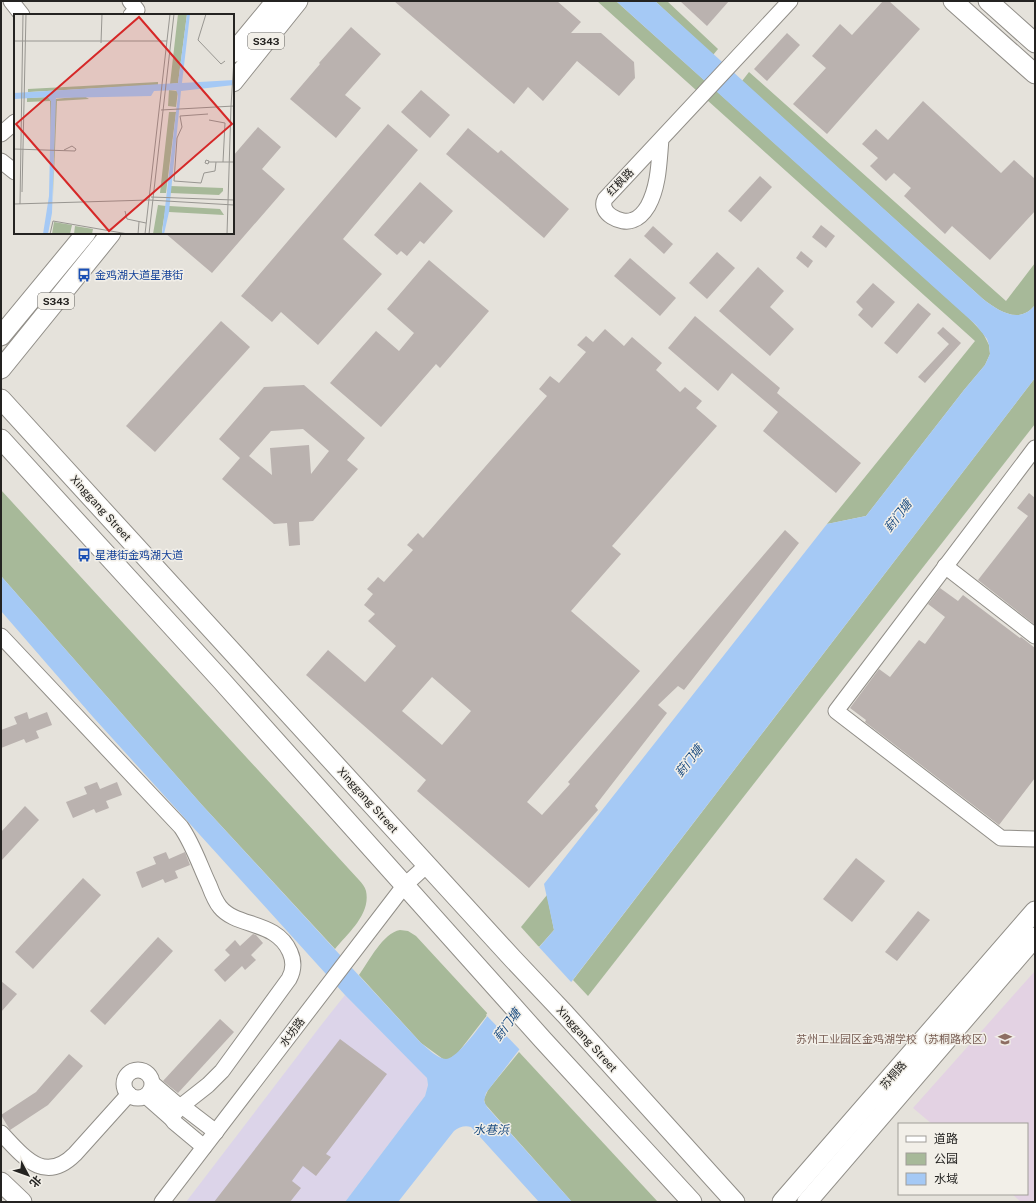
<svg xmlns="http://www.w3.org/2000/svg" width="1036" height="1203" font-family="'Public Sans','Noto Sans SC',sans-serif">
	<rect width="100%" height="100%" fill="#e5e2db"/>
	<!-- commercial -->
	<polygon fill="#dcd4e9" points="345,995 421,1071 427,1078 428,1085 425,1096 345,1202 186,1202 322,1024"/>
	<!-- education -->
	<polygon fill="#e3d2e3" points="1035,971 1035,1202 1021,1202 1012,1194 1027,1194 1027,1124 932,1124 913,1108"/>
	<!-- green -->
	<g fill="#a7b999">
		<polygon points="597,1 616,1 968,317 983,333 989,345 990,354 985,365 964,390 866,516 827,524 975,341"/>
		<polygon points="655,1 667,1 718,49 713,55"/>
		<path d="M749,72L1006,301L1035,263V305C1019,325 999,311 983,299L742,81Z"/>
		<polygon points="1035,378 1035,424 588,996 573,980"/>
		<path d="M1,490L359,880C362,883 365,887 366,891C371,914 348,933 335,949L202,805L1,576Z"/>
		<polygon points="547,895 554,930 539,947 521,927"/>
		<path d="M400,930L408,931L416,936L488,1014L457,1054L449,1059H443L421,1043L359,975C369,961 383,933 400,930Z"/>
		<polygon points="519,1052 658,1202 572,1202 485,1104 484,1099 488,1090"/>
	</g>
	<!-- water -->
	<path fill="#a5c9f5" d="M616,1H655L983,299C999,311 1019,325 1035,305V378L486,1093L484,1101L487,1107L572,1202H539L471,1127C465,1125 459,1127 454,1131L398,1202H345L425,1096L428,1085L427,1078L345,995L93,717L1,611V576L202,805L421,1043C427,1048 438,1059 446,1059C462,1059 508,985 520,970C531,956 543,943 554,930L544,884L827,524L866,516L964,390L985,365L990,354L989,345L987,339L976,325Z"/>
	<!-- pier -->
	<polygon fill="#e5e2db" points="538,946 572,983 522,1052 486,1015 518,969"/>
	<!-- building -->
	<g fill="#bab2af" fill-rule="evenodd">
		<polygon points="394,1 557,1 581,22 571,33 601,33 634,62 635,78 619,96 577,61 543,101 528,87 514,104"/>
		<polygon points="680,1 729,1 707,26"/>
		<polygon points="883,1 889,1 920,29 827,134 793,104 826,68 812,56 840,24 852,35"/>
		<polygon points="351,27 381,54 345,95 361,108 336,138 290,99 320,64 319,63"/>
		<polygon points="787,33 800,45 767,81 754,69"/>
		<polygon points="421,90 450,115 430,138 401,112"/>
		<polygon points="923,101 1001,173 1014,160 1035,179 1035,211 990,260 952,226 945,234 904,196 911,188 894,173 886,181 870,166 878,158 862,144 876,129 888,140"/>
		<polygon points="388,124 418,150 343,239 382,274 318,345 281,312 272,322 241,296"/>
		<polygon points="258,127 281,147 262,169 285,189 212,273 165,233 233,233 233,156"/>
		<polygon points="468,128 498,153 501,150 569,209 544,238 446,154"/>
		<polygon points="760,176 772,187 741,222 728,211"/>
		<polygon points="420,182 453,211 424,244 420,241 407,256 401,251 397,255 374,235"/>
		<polygon points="821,225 835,236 826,248 812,237"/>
		<polygon points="653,226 673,244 664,254 644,236"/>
		<polygon points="801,251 813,261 808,268 796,258"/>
		<polygon points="717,252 735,268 707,299 689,283"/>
		<polygon points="630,258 676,298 660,316 614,276"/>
		<polygon points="429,260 489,311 440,368 436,364 381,427 330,383 376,331 399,351 414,333 387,309"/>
		<polygon points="758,267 784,291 770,307 794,329 770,356 719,311"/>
		<polygon points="873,283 895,302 872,328 858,315 863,309 856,302"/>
		<polygon points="918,303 931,314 897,354 884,343"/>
		<polygon points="695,316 780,388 777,393 861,463 836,493 763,431 778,412 732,373 718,391 668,348"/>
		<polygon points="221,321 250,347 155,452 126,426"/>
		<polygon points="943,327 961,343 925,383 918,377 949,344 937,333"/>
		<path d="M605,329L624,346L632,337L662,363L656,370L680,392L685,387L702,401L696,408L717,426L612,546L621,554L571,611L640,671L527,802L542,815L570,784L568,782L785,530L799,543L684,690L678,686L658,705L667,713L595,806L598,810L529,888L417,791L426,780L306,675L328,650L365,682L396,646L368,621L375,614L364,605L373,594L367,589L378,577L384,582L413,550L407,545L418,533L423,538L547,396L539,389L550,376L559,383L586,352L577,345L586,336L593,342ZM432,677L471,711L442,745L402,711Z"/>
		<path d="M304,385L365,438L347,460L358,469L313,521L299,522L300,545L289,546L287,523L274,524L222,479L240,458L219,439L264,387ZM303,429L329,451L311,474L309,445L270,448L272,475L249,456L271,431Z"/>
		<polygon points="1029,493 1035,498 1035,625 978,580 1028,516 1017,508"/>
		<polygon points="940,588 958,601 963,595 1020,638 1021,637 1035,648 1035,778 999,825 865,722 866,720 850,708 879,669 890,677 919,640 925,644 945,617 928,604"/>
		<polygon points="27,712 29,719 47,712 52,725 36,731 39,738 26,743 24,739 1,748 1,730 17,724 14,717"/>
		<polygon points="97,782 100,789 117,782 122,795 106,801 109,808 96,813 94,809 73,818 66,802 87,794 84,787"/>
		<polygon points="25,806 39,820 1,861 1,832"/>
		<polygon points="166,852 169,859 185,852 190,865 175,871 178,878 165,883 163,879 142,888 136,872 156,864 153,857"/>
		<polygon points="856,858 885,881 852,922 823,899"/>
		<polygon points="83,878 101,895 33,969 15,952"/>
		<polygon points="918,911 930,920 897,961 885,952"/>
		<polygon points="253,934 256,935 263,943 251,955 256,960 245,970 242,966 225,982 214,970 230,955 225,950 235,940 240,946"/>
		<polygon points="158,937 173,951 105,1025 90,1011"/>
		<polygon points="1,981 17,994 1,1012"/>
		<polygon points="220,1019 234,1032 178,1093 163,1081"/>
		<polygon points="340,1039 387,1074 326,1154 331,1157 316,1176 303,1166 292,1181 301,1188 290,1202 214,1202"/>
		<polygon points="69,1054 83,1066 48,1105 10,1130 1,1115 36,1092"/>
	</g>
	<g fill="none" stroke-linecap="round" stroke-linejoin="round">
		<!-- minor casing -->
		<g stroke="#918e88" stroke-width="17">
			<g id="minor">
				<polyline points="11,1 22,15"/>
				<polyline points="130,1 137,10 131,15"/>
				<polyline points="1,134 15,122"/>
				<path d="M661,139C659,161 659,186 648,206C645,211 639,218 633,220C621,225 598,213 605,199L790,1"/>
				<polyline points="1,161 15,172"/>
				<polyline points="1035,448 836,711 1001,838 1035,839"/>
				<polyline points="945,566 1035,636"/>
				<path d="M1,636L181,827C193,844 200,866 209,885C212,893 215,901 220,907C237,928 276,920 290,952C294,961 294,970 289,979L222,1071L208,1085L180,1107L171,1118"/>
				<circle cx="138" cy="1084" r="14"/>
				<polyline points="153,1084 180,1107 186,1109 216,1132"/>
				<polyline points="146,1096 171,1118 174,1122 204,1147"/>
				<path d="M1,1133C23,1156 44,1185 75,1154L129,1094"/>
				<polyline points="162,1202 404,886 427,865"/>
			</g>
		</g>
		<!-- major casing -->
		<g stroke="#918e88" stroke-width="21">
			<g id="major">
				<polyline points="953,1 1035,74"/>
				<polyline points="988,1 1035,43"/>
				<polyline points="233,53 276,1"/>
				<polyline points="233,82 298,1"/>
				<polyline points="1,336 86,233"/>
				<polyline points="1,369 111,233"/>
				<polyline points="1,399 513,959 565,1014 735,1202"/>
				<polyline points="1,439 221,680 543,1040 692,1202"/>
				<polyline points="1,1182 22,1202"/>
				<polyline points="782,1202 1035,911"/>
				<polyline points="807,1202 1035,937"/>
			</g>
		</g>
		<!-- minor -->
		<use href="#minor" stroke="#fff" stroke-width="15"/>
		<!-- major -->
		<use href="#major" stroke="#fff" stroke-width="19"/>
	</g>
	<!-- icons -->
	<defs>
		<g id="bus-bare" transform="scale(1.08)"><path d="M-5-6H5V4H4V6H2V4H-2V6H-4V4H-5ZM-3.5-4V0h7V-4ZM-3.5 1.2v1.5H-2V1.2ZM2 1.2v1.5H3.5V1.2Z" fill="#1a4fb4" stroke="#f2efe8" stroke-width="2.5" paint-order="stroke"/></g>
		<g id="school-bare" transform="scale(1.08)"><path d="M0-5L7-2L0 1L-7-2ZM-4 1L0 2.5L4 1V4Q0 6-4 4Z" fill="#8d6e63" stroke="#f2efe8" stroke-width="2.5" paint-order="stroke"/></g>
	</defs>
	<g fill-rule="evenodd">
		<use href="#bus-bare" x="84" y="275"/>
		<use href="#bus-bare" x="84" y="555"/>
		<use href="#school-bare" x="1005" y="1039"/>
	</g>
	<g text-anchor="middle" stroke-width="3" stroke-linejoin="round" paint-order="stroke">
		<!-- shield labels -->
		<g fill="#f2efe8" stroke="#62605d" stroke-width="1">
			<rect x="248" y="33" width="36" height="16" rx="3"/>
			<rect x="38" y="293" width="36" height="16" rx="3"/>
		</g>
		<g font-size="10" font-weight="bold" fill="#242321">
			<text x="266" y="45">S343</text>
			<text x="56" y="305">S343</text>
		</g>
		<!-- street labels -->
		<g font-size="11" fill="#242321" stroke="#f2efe8">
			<text transform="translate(620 182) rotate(-46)" y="4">红枫路</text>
			<text transform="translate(101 508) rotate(48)" y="4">Xinggang Street</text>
			<text transform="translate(368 800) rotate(48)" y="4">Xinggang Street</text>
			<text transform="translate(292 1032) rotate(-53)" y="4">水坊路</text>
			<text transform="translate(587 1039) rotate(48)" y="4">Xinggang Street</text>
			<text transform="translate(893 1075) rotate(-49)" y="4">苏桐路</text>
		</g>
		<!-- transit labels -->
		<g font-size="11" fill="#164399" stroke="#f2efe8" text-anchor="start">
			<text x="95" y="279">金鸡湖大道星港街</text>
			<text x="95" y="559">星港街金鸡湖大道</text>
		</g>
		<!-- education labels -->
		<g font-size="11" fill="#785e54" stroke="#f2efe8" text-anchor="end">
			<text x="994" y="1043">苏州工业园区金鸡湖学校（苏桐路校区）</text>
		</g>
		<!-- water labels -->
		<g font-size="12" font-style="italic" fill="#1d4e83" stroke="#f2efe8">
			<text transform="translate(898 516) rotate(-52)" y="4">葑门塘</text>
			<text transform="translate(689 761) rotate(-52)" y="4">葑门塘</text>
			<text transform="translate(507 1025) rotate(-53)" y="4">葑门塘</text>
			<text x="491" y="1134">水巷浜</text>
		</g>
	</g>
	<!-- overview -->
	<g transform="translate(14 14)">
		<rect width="220" height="220" fill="#e5e2db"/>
		<path d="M164,0H173L164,69L156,70ZM144,68V71L14,78V75ZM155,76L164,77L162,93L154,92ZM70,82L75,85L43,87L39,183L41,85ZM34,83L37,87V133L36,87L13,88V84ZM155,98H162L152,179H146ZM156,172L209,174V177L205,181L156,179ZM144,191L152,192L148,216V220H139ZM155,192L206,195L210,201L155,198ZM40,208L58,211L56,220H38ZM61,212L79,215L78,220H60Z" fill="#a7b999"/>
		<path d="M173,0H176L168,69L220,66V71L167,77L155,198L150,220H148L164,81L162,76L140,77L137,82L42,84L38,199L34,220H29L35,182L37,87L34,83L0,85V79L164,69Z" fill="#a5c9f5"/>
		<path fill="none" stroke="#989691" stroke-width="1" d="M192,0L184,26L207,50L211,47M0,27H153M87,29L88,0M217,92L220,45M147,96L220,92M194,100L166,102L168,113L163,124L160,167L187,169L190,159L201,157L202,148M195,106L211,109L209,148M0,135L61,137L62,135L58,132L50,136M192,146L195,147L194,150L191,149ZM195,148H220M8,178L12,0M137,183L220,186M0,190L135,186L220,191M6,190L9,0M111,197L113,205L132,209M36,220L39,207L114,220M124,220L125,208M131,220L156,0M135,220L160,0M213,220L217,92"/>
		<path fill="#d62828" fill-opacity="0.15" stroke="#d62828" stroke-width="2" d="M125,3L218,110L95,217L2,110Z"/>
		<rect width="220" height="220" fill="none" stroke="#242321" stroke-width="2"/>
	</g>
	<!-- border -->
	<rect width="1036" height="1203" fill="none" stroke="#242321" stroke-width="4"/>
	<!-- legend -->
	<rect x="898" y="1123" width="130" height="72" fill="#f2efe8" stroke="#a09d98"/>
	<rect x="906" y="1136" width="20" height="6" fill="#ffffff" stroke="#a09d98"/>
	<text x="934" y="1143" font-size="12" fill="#242321">道路</text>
	<rect x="906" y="1153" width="20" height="12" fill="#a7b999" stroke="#a09d98"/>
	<text x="934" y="1163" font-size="12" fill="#242321">公园</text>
	<rect x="906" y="1173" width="20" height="12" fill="#a5c9f5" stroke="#a09d98"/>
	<text x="934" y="1183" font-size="12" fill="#242321">水域</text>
	<!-- north arrow -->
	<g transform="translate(28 1175) rotate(131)" stroke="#f2efe8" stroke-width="3" paint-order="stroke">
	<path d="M0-3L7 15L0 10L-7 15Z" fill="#242321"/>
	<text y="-6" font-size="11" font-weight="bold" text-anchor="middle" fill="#242321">北</text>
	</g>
</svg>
